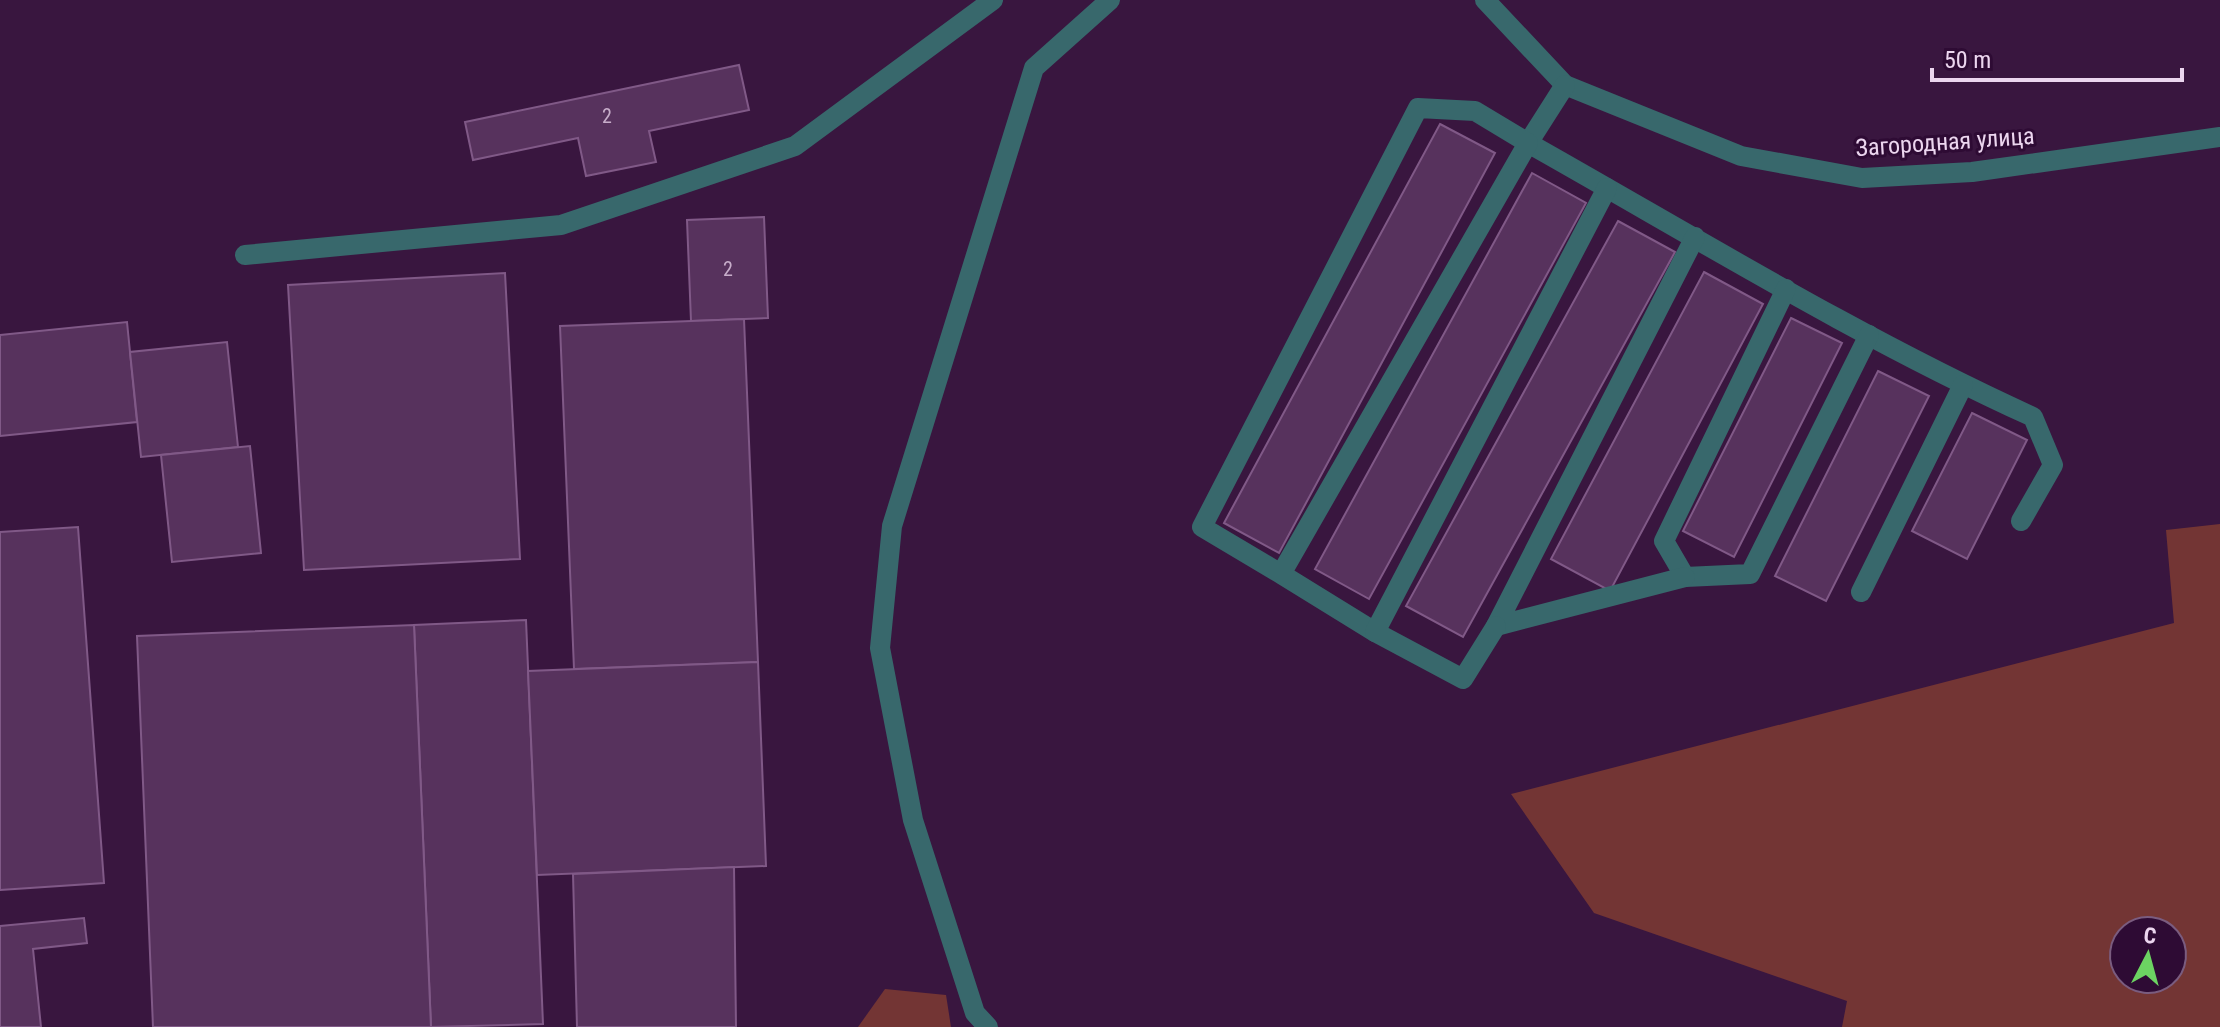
<svg xmlns="http://www.w3.org/2000/svg" width="2220" height="1027" font-family="'Roboto Condensed',sans-serif">
	<rect width="100%" height="100%" fill="#39163f"/>
	<!-- green -->
	<g fill="#733534" fill-rule="evenodd">
		<path d="M2220,524V1027H1842L1847,1001L1594,913L1511,794L2174,623L2166,530ZM2172,931V979H2124V931Z"/>
		<polygon points="885,989 946,995 951,1027 858,1027"/>
	</g>
	<!-- building -->
	<g fill="#57325d" stroke="#805987" stroke-width="2">
		<polygon points="739,65 749,110 649,131 656,162 586,176 578,138 473,160 465,122"/>
		<polygon points="1440,124 1495,153 1279,553 1224,523"/>
		<polygon points="1532,173 1586,203 1369,599 1315,569"/>
		<polygon points="764,217 768,318 691,321 687,220"/>
		<polygon points="1618,221 1675,252 1463,637 1406,606"/>
		<polygon points="1704,272 1763,304 1610,591 1551,559"/>
		<polygon points="505,273 520,559 304,570 288,285"/>
		<polygon points="1791,318 1842,343 1734,557 1683,531"/>
		<polygon points="744,319 758,662 574,669 560,326"/>
		<polygon points="127,322 137,422 0,436 0,335"/>
		<polygon points="227,342 238,447 141,457 130,352"/>
		<polygon points="1878,371 1929,396 1826,601 1775,576"/>
		<polygon points="1972,413 2027,440 1967,559 1912,531"/>
		<polygon points="250,446 261,553 172,562 161,455"/>
		<polygon points="78,527 104,883 0,890 0,532"/>
		<polygon points="526,620 543,1024 431,1027 414,625"/>
		<polygon points="414,625 431,1027 153,1027 137,636"/>
		<polygon points="758,662 766,866 537,875 528,671"/>
		<polygon points="734,867 736,1027 577,1027 573,874"/>
		<polygon points="84,918 87,943 33,949 41,1027 0,1027 0,926"/>
	</g>
	<g fill="none" stroke-linecap="round" stroke-linejoin="round">
		<!-- lane -->
		<g stroke="#38686c" stroke-width="20">
			<polyline points="1485,0 1565,85 1741,156 1862,178 1972,172 2220,137"/>
			<path d="M1565,85L1528,143C1695,237 1859,338 2033,417L2053,465L2021,521"/>
			<polyline points="245,255 561,225 795,146 993,0"/>
			<polyline points="1786,289 1664,541 1685,577 1750,574 1869,335"/>
			<polyline points="1281,574 1202,527 1418,108 1475,111 1528,143 1281,574 1375,632"/>
			<polyline points="1685,577 1496,626 1695,237"/>
			<polyline points="1861,592 1963,385"/>
			<polyline points="1496,626 1463,679 1375,632 1607,188"/>
			<polyline points="988,1027 975,1013 913,820 880,648 892,526 1034,68 1110,0"/>
		</g>
	</g>
	<g text-anchor="middle" stroke-width="6" stroke-linejoin="round" paint-order="stroke">
		<!-- number labels -->
		<g font-size="20" fill="#c7adca">
			<text x="607" y="123">2</text>
			<text x="728" y="276">2</text>
		</g>
		<!-- street labels -->
		<g font-size="24" fill="#ecd6ef" stroke="#2e0b34">
			<text transform="translate(1945 142) rotate(-4)" y="8">Загородная улица</text>
		</g>
	</g>
	<!-- north arrow -->
	<g transform="translate(2148 955) rotate(6)"><circle r="38" fill="#2e0b34" stroke="#7a5c7f" stroke-width="2"/>
	<path d="M0-6L14 30L0 20L-14 30Z" fill="#6cd362"/>
	<text y="-12" font-size="22" font-weight="bold" text-anchor="middle" fill="#ecd6ef">С</text>
	</g>
	<!-- scale -->
	<path d="M1932 68v12h250v-12" fill="none" stroke="#ecd6ef" stroke-width="4"/>
	<text x="1944" y="68" font-size="24" fill="#ecd6ef" stroke="#2e0b34" stroke-width="6" paint-order="stroke">50 m</text>
</svg>
